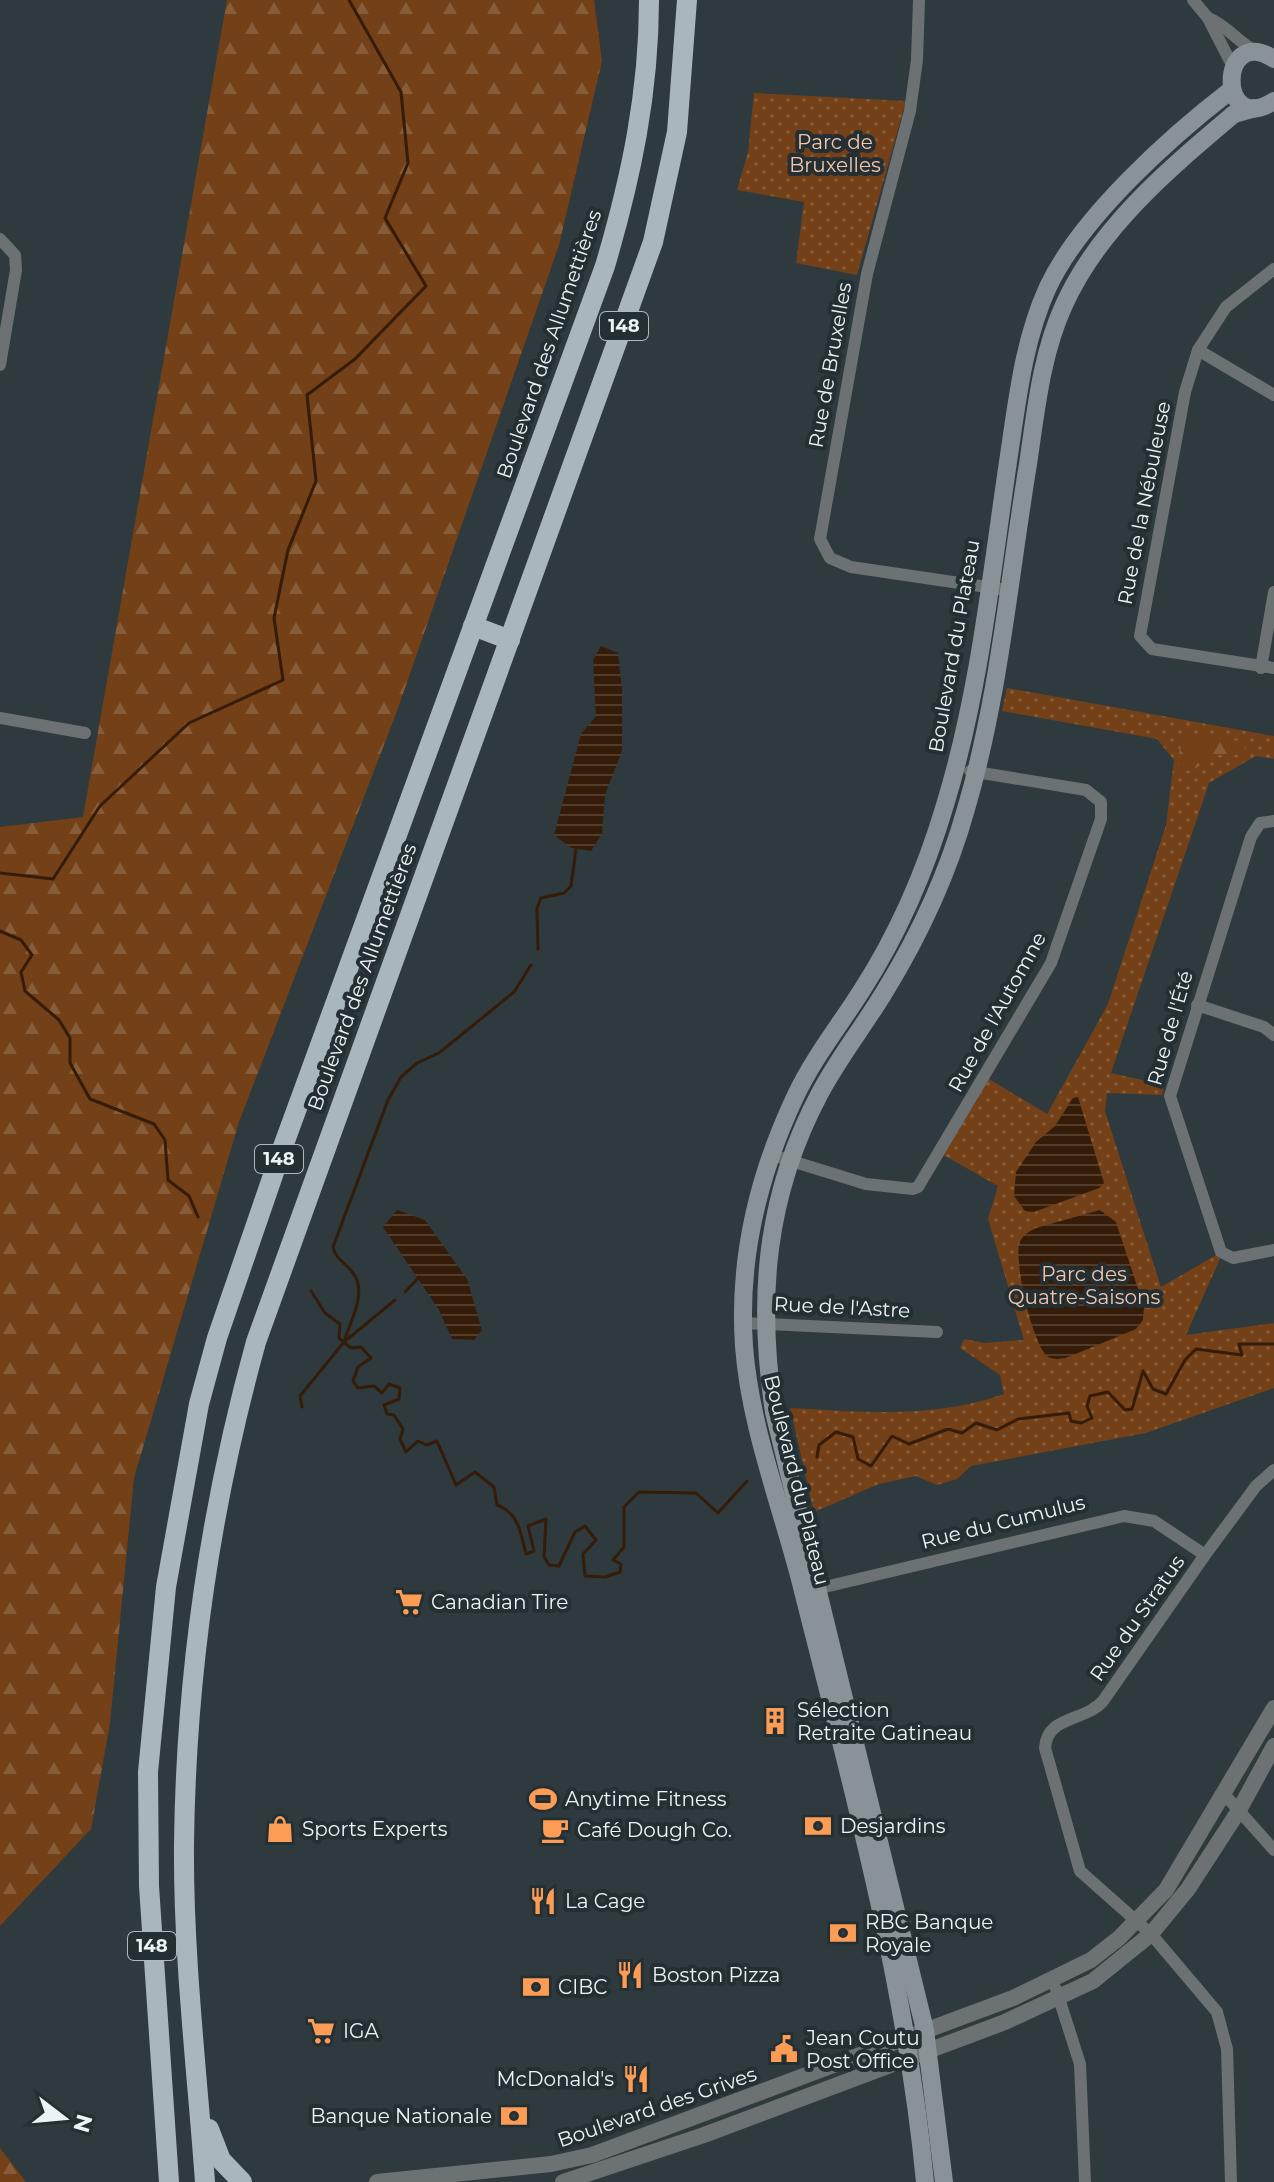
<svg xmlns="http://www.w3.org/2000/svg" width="1274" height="2182" font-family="Montserrat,sans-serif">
	<defs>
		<pattern id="grass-dots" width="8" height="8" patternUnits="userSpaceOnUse" patternTransform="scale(2)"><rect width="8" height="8" fill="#734017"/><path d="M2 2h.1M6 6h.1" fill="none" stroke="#875c39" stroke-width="1.8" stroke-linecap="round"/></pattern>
		<pattern id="forest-firs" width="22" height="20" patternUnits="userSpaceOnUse" patternTransform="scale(2)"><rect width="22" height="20" fill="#734017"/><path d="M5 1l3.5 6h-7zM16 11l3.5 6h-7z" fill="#875c39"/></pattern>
		<pattern id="water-rules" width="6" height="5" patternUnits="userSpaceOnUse" patternTransform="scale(2)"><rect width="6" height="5" fill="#351c08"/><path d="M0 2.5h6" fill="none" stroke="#523d2d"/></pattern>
	</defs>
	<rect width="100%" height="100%" fill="#2e3a3e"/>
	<!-- grass -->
	<g fill="url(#grass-dots)">
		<polygon points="754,93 906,101 857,275 796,263 804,202 737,190 748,152"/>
		<path d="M1007,688L1274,736V759L1256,756L1209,783L1111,1073L1164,1085L1162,1095L1107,1093L1105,1111L1161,1287L1216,1255L1220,1259L1186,1335L1274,1323V1388L1146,1433L971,1466L957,1479L937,1485L916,1476L879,1484L814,1512L790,1408C862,1412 934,1419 1004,1394L1000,1375L960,1348L964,1339L984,1343L1024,1340L988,1219L998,1186L940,1153L984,1076L1047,1114L1108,1004L1166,825L1174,760L1157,739L1002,711Z"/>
	</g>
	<!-- forest -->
	<g fill="url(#forest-firs)">
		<polygon points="227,0 594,0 602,61 559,245 397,711 239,1122 134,1478 110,1723 91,1829 0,1926 0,827 83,817"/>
		<path d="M1191,735L1239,741L1246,748L1232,757C1193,749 1212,769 1184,771L1179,767C1177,755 1180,742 1191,735Z"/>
		<polygon points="0,2148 26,2182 0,2182"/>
	</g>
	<!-- water -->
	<g fill="url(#water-rules)">
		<polygon points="601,646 618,653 622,689 622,751 605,795 602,834 591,851 571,848 554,835 581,734 596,716 593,660"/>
		<polygon points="1078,1097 1104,1183 1099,1188 1034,1212 1025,1211 1014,1196 1016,1172 1036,1142 1055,1126 1073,1098"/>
		<polygon points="397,1210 425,1220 467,1279 482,1330 474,1340 452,1339 439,1310 383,1227"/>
		<path d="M1100,1210L1116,1222L1144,1307L1143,1320L1136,1329L1066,1358C1060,1359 1052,1360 1047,1356C1032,1343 1015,1265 1019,1245C1021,1236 1028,1232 1036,1228Z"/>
	</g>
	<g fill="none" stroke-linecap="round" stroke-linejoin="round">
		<!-- stream -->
		<g stroke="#351c08" stroke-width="3">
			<polyline points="0,873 53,879 100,806 189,723 283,680 274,618 288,550 316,481 307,395 355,359 426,286 385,218 408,163 401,92 349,0"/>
			<polyline points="0,931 21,940 32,955 21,972 25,991 59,1020 70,1038 70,1063 90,1099 154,1124 165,1140 168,1180 189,1196 198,1217"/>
			<polyline points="538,949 537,908 541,898 564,893 571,886 576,849"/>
			<path d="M311,1291L325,1313L340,1324L339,1338L351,1348L361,1347L371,1358L358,1367L353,1381L358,1388L374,1386L382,1393L389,1384L400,1388L399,1399L384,1405L387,1414L394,1415L403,1429L400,1439L406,1452L418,1441L427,1445L437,1441L456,1485L475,1472L494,1487L497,1505C519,1513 521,1534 526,1554L534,1551L528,1526L546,1519L544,1557L549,1565L559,1566L575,1532L585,1526L596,1540L583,1554L585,1576L605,1577L620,1572L621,1564L613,1560L624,1547V1507L639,1492L696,1493L718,1513L747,1481"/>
			<polyline points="405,1292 419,1277"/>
			<path d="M344,1342C350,1321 368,1293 353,1273C345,1262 336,1260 333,1247L388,1100L401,1077L417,1063L439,1053L514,992L531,965"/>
			<polyline points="302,1407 300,1396 344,1342 395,1300"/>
			<polyline points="817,1457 819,1445 836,1432 853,1437 858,1459 871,1466 892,1436 909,1444 948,1429 962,1433 976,1423 997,1430 1018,1419 1069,1413 1071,1421 1081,1423 1092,1418 1087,1406 1090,1396 1108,1392 1125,1410 1132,1409 1143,1371 1153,1389 1166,1394 1185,1360 1196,1349 1242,1355 1239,1344 1274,1344"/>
		</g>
		<!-- minor -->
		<g stroke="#6c7274" stroke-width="12">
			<polyline points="919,0 917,60 910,111 867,274 820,539 830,558 851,567 1007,590"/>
			<polyline points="1193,0 1208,18 1233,67"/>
			<path d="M1208,18C1227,25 1238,43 1257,52"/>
			<polyline points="0,239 15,255 16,270 0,365"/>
			<polyline points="1274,269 1226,307 1198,350 1185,392 1140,636 1152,649 1274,668"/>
			<polyline points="1198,350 1274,395"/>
			<polyline points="1261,668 1274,592"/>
			<polyline points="0,718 85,733"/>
			<polyline points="1274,821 1260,823 1251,837 1170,1096 1221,1252 1233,1258 1274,1250"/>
			<polyline points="1197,1005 1264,1027 1274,1035"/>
			<polyline points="772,1155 866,1184 913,1189 918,1187 1051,963 1101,819 1101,802 1086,790 970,771"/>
			<polyline points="744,1323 937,1332"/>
			<polyline points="812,1590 1124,1516 1154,1521 1205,1555"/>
			<polyline points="1225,1795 1274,1850"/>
			<polyline points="1056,1989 1080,2064 1085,2182"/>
			<path d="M1231,2182L1227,2049L1217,2012L1151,1934L1080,1871L1045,1748C1047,1715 1085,1722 1103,1701L1205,1555L1256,1486L1274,1470"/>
		</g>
		<!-- tertiary -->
		<g stroke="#6c7274" stroke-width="16">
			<polyline points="377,2182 551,2164 592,2155 1013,1998 1091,1960 1119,1938 1166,1890 1274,1708"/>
			<polyline points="563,2182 704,2135 1005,2022 1093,1981 1151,1934 1188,1889 1238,1812 1274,1746"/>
		</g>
		<!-- secondary -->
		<g stroke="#899296" stroke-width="18">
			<path d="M1274,59C1218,23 1217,138 1274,101"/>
			<path d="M925,2182C906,1981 851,1782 802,1587C782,1507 750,1428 744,1346C738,1259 759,1173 796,1095C814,1057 840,1025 862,990C898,934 926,869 945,805C979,694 991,577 1008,462C1017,403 1023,341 1048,287C1081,217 1170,137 1231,90"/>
			<path d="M944,2182L925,2030L774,1412C757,1299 765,1196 820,1093C839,1057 864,1026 885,991C920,934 948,873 966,809C999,697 1009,579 1028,464C1036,411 1041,355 1064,305C1099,227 1170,168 1234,114L1255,108"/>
		</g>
		<!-- trunk -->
		<g stroke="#a9b6bb" stroke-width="20">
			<polyline points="473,626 510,640"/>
			<polyline points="209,2129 221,2160 242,2182"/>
			<path d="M169,2182L149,1886L148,1772L166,1587L199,1404L217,1338L281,1152L605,266C631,178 649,93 649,0"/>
			<path d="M205,2182C197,2070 183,1956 184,1844C186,1672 210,1508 256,1342L653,242L677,132L687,0"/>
		</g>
	</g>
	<!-- icons -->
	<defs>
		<g id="supermarket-bare" transform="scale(2.16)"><path d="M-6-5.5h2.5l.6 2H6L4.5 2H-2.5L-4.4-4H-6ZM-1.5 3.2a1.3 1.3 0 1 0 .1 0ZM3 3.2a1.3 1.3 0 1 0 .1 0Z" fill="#fd9c55" stroke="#242f34" stroke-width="2.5" paint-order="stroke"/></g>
		<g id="building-bare" transform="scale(2.16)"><path d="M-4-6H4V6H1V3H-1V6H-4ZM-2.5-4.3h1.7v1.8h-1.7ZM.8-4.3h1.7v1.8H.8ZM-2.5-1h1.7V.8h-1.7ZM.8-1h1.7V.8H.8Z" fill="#fd9c55" stroke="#242f34" stroke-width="2.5" paint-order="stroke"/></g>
		<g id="stadium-bare" transform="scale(2.16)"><path d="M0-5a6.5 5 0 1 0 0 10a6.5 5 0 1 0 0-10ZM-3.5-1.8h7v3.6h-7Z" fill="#fd9c55" stroke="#242f34" stroke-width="2.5" paint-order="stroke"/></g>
		<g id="bank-bare" transform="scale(2.16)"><path d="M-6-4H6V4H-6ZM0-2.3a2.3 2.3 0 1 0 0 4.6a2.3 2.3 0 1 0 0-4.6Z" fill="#fd9c55" stroke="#242f34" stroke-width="2.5" paint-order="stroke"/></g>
		<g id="shop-bare" transform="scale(2.16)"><path d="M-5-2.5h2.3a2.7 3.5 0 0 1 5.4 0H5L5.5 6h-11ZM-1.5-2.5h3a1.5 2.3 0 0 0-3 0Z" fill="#fd9c55" stroke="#242f34" stroke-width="2.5" paint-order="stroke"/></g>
		<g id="cafe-bare" transform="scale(2.16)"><path d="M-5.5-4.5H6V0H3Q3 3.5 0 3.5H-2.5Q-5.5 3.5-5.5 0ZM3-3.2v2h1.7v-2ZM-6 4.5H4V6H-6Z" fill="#fd9c55" stroke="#242f34" stroke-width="2.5" paint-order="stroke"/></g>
		<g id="restaurant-bare" transform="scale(2.16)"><path d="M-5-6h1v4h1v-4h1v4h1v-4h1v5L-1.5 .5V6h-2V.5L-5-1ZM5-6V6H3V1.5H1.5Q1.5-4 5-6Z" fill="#fd9c55" stroke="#242f34" stroke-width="2.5" paint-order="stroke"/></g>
		<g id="civic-bare" transform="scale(2.16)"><path d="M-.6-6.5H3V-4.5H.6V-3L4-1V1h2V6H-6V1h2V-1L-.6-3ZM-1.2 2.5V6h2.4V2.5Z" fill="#fd9c55" stroke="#242f34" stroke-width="2.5" paint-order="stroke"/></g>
	</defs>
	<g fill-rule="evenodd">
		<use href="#supermarket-bare" x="409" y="1602"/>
		<use href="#building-bare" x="775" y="1721"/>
		<use href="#stadium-bare" x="543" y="1799"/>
		<use href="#bank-bare" x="818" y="1826"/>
		<use href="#shop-bare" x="280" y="1829"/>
		<use href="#cafe-bare" x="555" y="1830"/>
		<use href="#restaurant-bare" x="543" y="1901"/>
		<use href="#bank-bare" x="843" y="1933"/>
		<use href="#restaurant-bare" x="630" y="1975"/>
		<use href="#bank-bare" x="536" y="1987"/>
		<use href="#supermarket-bare" x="321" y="2031"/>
		<use href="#civic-bare" x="784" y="2049"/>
		<use href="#restaurant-bare" x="636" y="2079"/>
		<use href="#bank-bare" x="514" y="2116"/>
	</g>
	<g text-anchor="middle" stroke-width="8" stroke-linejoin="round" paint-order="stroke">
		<!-- shield labels -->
		<g fill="#242f34" stroke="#b0b8bc" stroke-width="2">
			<rect x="600" y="312" width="48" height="28" rx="6"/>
			<rect x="255" y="1145" width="48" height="28" rx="6"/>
			<rect x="128" y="1932" width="48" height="28" rx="6"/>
		</g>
		<g font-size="18" font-weight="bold" fill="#ecf3f6">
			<text x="624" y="332">148</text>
			<text x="279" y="1165">148</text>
			<text x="152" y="1952">148</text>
		</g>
		<!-- park labels -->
		<g font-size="20" fill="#f2c6aa" stroke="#242f34">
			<text x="835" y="149">Parc de<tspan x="835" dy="23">Bruxelles</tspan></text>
			<text x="1084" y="1281">Parc des<tspan x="1084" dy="23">Quatre-Saisons</tspan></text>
		</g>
		<!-- street labels -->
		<g font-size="20" fill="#ecf3f6" stroke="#242f34">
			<text transform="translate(549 344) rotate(-71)" y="7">Boulevard des Allumettières</text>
			<text transform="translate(830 365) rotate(-80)" y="7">Rue de Bruxelles</text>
			<text transform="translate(1144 503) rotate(-79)" y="7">Rue de la Nébuleuse</text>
			<text transform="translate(954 646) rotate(-80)" y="7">Boulevard du Plateau</text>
			<text transform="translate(362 977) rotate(-70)" y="7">Boulevard des Allumettières</text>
			<text transform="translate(997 1012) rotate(-61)" y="7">Rue de l'Automne</text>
			<text transform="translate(1170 1028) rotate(-74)" y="7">Rue de l'Été</text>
			<text transform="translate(842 1307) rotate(3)" y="7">Rue de l'Astre</text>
			<text transform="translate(797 1480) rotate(76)" y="7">Boulevard du Plateau</text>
			<text transform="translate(1003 1522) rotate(-14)" y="7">Rue du Cumulus</text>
			<text transform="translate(1137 1618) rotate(-55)" y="7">Rue du Stratus</text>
			<text transform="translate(657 2107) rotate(-19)" y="7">Boulevard des Grives</text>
		</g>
		<!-- poi labels -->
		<g font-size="20" fill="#ecf3f6" stroke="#242f34" text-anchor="start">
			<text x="431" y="1609">Canadian Tire</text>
			<text x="797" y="1717">Sélection<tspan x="797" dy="23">Retraite Gatineau</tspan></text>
			<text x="565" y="1806">Anytime Fitness</text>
			<text x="840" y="1833">Desjardins</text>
			<text x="302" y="1836">Sports Experts</text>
			<text x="577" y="1837">Café Dough Co.</text>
			<text x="565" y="1908">La Cage</text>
			<text x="865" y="1929">RBC Banque<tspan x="865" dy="23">Royale</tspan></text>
			<text x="652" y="1982">Boston Pizza</text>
			<text x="558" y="1994">CIBC</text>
			<text x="343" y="2038">IGA</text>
			<text x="806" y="2045">Jean Coutu<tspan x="806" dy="23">Post Office</tspan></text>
			<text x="614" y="2086" text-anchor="end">McDonald's</text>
			<text x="492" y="2123" text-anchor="end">Banque Nationale</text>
		</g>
	</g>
	<!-- north arrow -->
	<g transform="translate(64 2118) rotate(106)" stroke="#242f34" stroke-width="6" paint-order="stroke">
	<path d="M0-6L14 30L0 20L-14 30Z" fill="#ecf3f6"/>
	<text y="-12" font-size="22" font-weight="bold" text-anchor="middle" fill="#ecf3f6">N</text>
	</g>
</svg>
